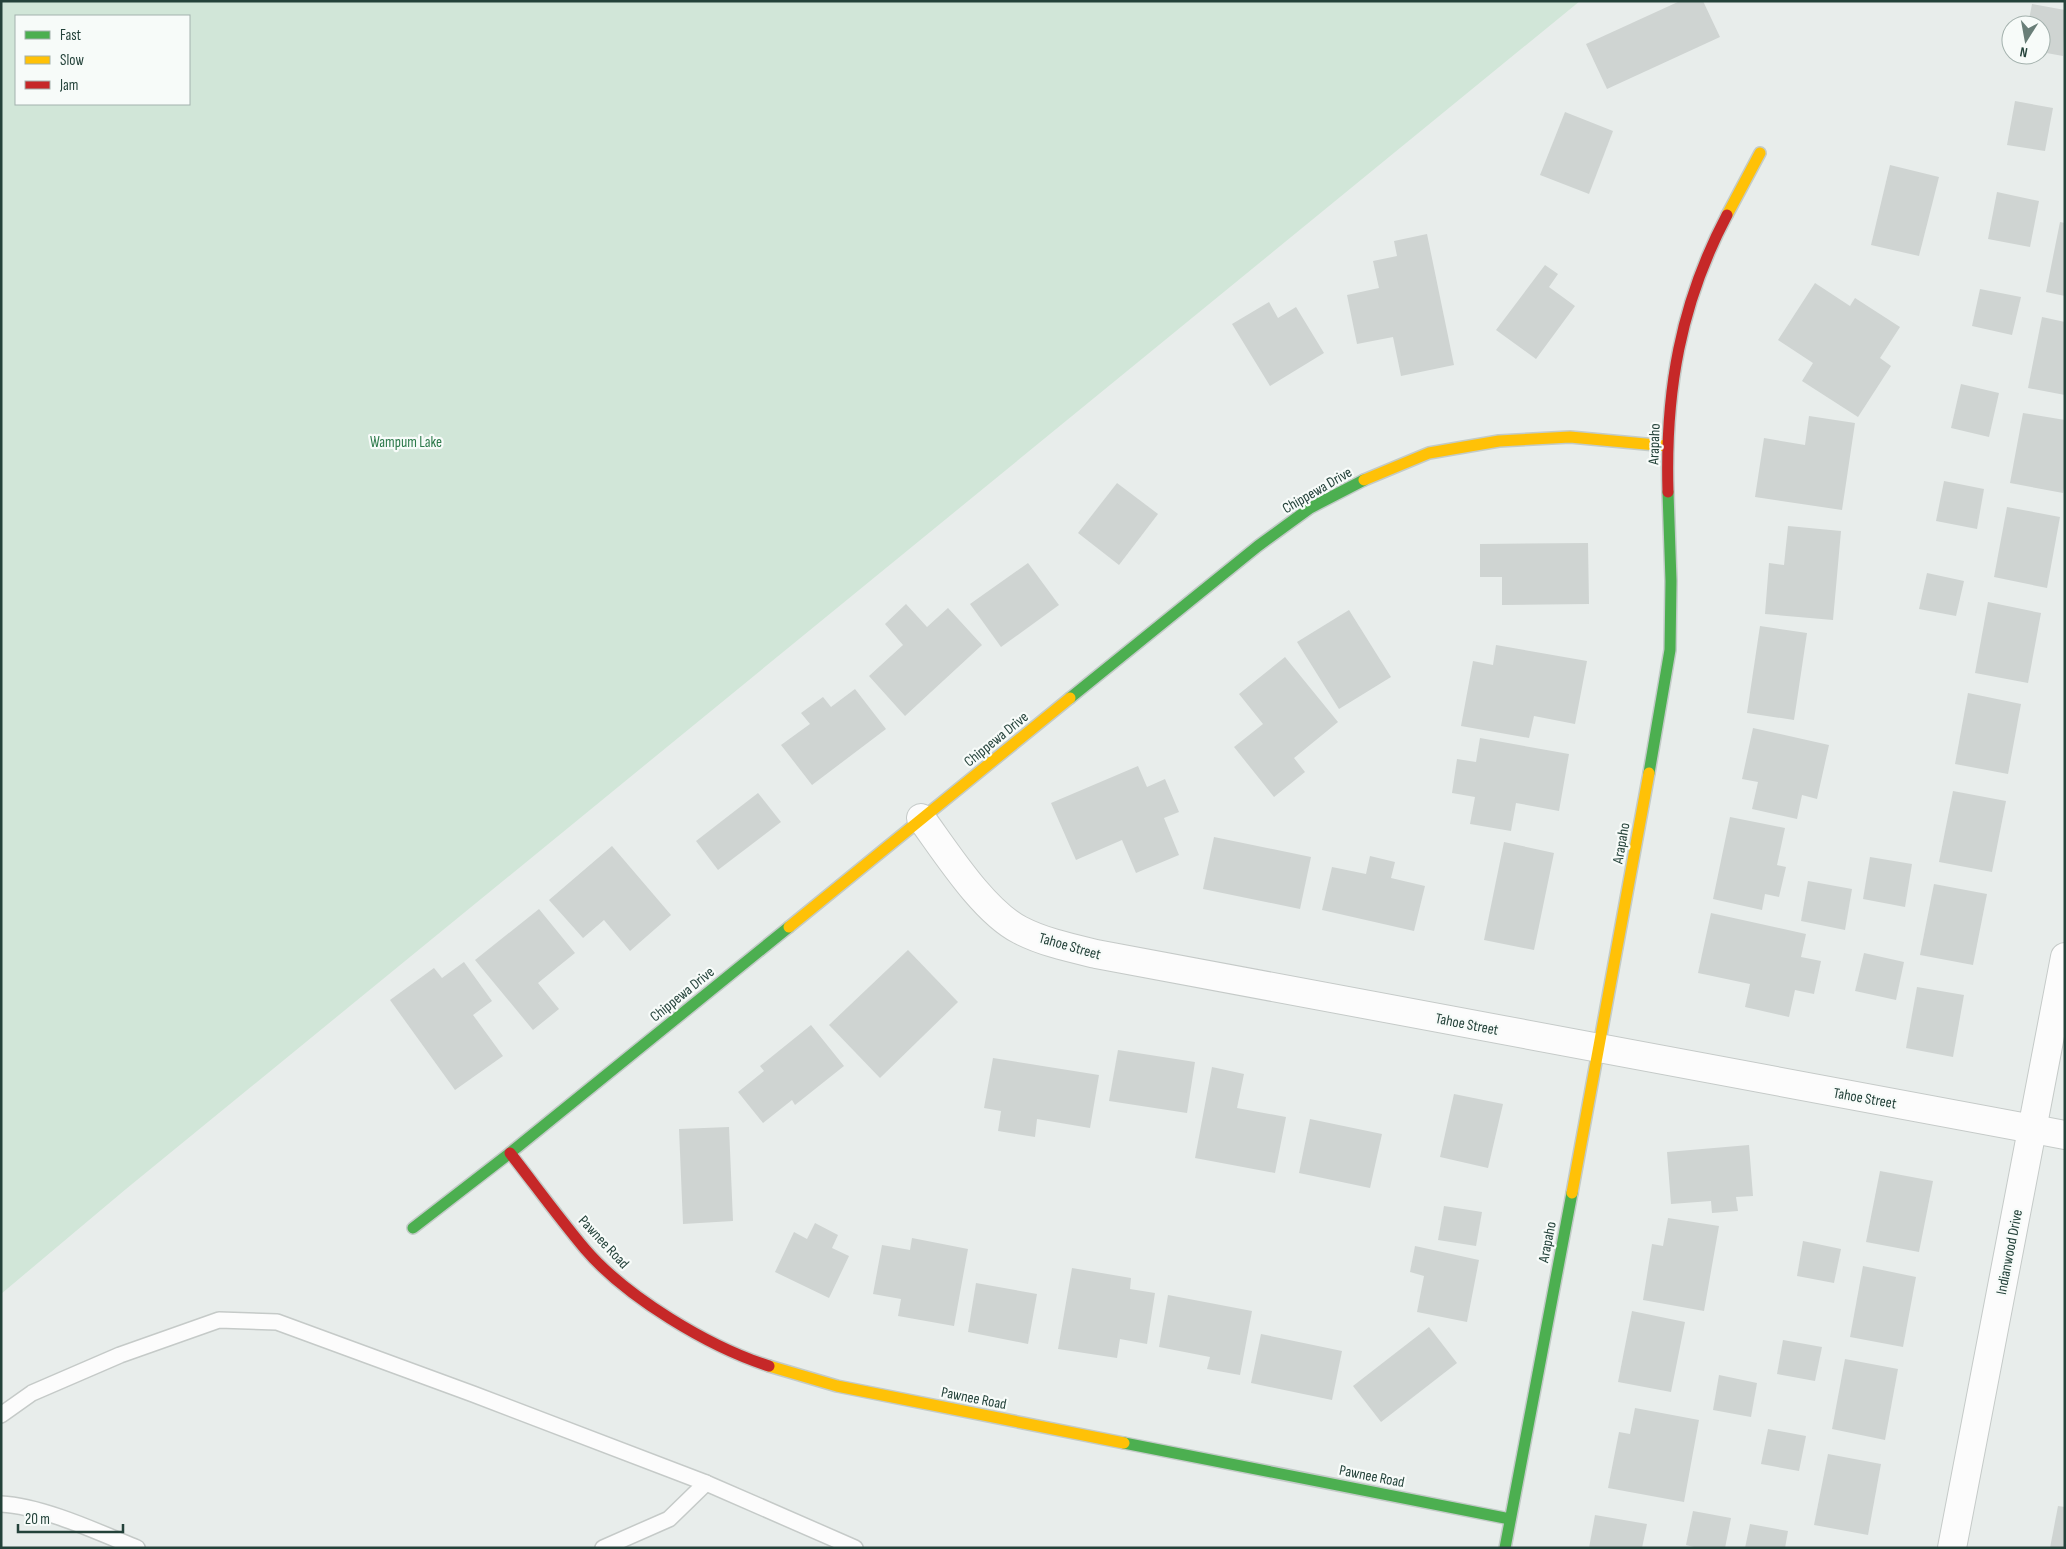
<svg xmlns="http://www.w3.org/2000/svg" width="2066" height="1549" font-family="'Sofia Sans Condensed',sans-serif">
	<rect width="100%" height="100%" fill="#e8edeb"/>
	<!-- green -->
	<path fill="#d1e6d8" fill-rule="evenodd" d="M1,1H1580L126,1189L1,1294ZM16,16H189V104H16Z"/>
	<!-- building -->
	<g fill="#cfd4d2">
		<polygon points="1680,1 1703,1 1720,37 1607,89 1586,44"/>
		<polygon points="2032,4 2065,10 2063,56 2041,52 2041,25 2028,25"/>
		<polygon points="2015,101 2053,108 2045,151 2007,145"/>
		<polygon points="1565,112 1613,131 1589,194 1540,175"/>
		<polygon points="1890,165 1939,177 1919,256 1871,245"/>
		<polygon points="1997,192 2039,201 2030,247 1988,239"/>
		<polygon points="2060,222 2065,223 2065,296 2046,292"/>
		<polygon points="1427,234 1454,365 1401,376 1393,337 1357,344 1347,295 1379,288 1373,261 1397,256 1394,241"/>
		<polygon points="1545,265 1558,274 1549,287 1575,306 1536,359 1496,330"/>
		<polygon points="1815,283 1850,306 1855,298 1900,327 1880,358 1891,366 1858,417 1802,381 1813,363 1778,340"/>
		<polygon points="1980,289 2021,297 2012,335 1972,326"/>
		<polygon points="1269,302 1278,318 1296,307 1324,353 1270,386 1232,324"/>
		<polygon points="2042,317 2065,322 2065,395 2028,388"/>
		<polygon points="1961,384 1999,393 1989,437 1951,428"/>
		<polygon points="2023,413 2065,420 2065,483 2063,493 2010,483"/>
		<polygon points="1809,416 1855,423 1842,510 1755,497 1764,438 1805,445"/>
		<polygon points="1944,481 1984,489 1977,529 1936,521"/>
		<polygon points="1117,483 1158,514 1119,565 1078,533"/>
		<polygon points="2007,507 2060,517 2047,588 1994,577"/>
		<polygon points="1788,526 1841,531 1833,620 1765,614 1769,563 1784,565"/>
		<polygon points="1588,543 1589,604 1502,605 1502,577 1480,577 1480,544"/>
		<polygon points="1028,563 1059,605 1001,647 970,604"/>
		<polygon points="1927,573 1964,581 1956,616 1919,609"/>
		<polygon points="1988,602 2041,613 2028,683 1975,673"/>
		<polygon points="906,604 927,627 948,608 982,645 905,716 869,676 903,645 885,624"/>
		<polygon points="1349,610 1391,677 1339,709 1297,642"/>
		<polygon points="1760,626 1807,633 1794,720 1747,713"/>
		<polygon points="1496,645 1587,661 1575,724 1534,716 1529,738 1461,726 1473,661 1493,665"/>
		<polygon points="1285,657 1338,722 1294,758 1305,772 1274,797 1234,747 1263,724 1239,694"/>
		<polygon points="855,689 886,729 812,785 781,745 810,724 801,713 823,697 831,707"/>
		<polygon points="1968,693 2021,704 2008,774 1955,764"/>
		<polygon points="1753,728 1829,745 1817,799 1802,795 1797,819 1752,809 1758,782 1742,779"/>
		<polygon points="1480,738 1569,754 1559,811 1516,803 1511,831 1470,824 1475,797 1452,793 1457,759 1476,762"/>
		<polygon points="1138,766 1147,787 1165,779 1179,812 1164,818 1179,855 1136,873 1122,840 1076,860 1051,803"/>
		<polygon points="1953,791 2006,801 1992,872 1939,862"/>
		<polygon points="758,793 781,822 718,870 696,841"/>
		<polygon points="1730,817 1785,828 1777,865 1786,867 1779,897 1765,894 1762,910 1713,899"/>
		<polygon points="1214,837 1311,857 1300,909 1203,889"/>
		<polygon points="1504,842 1554,853 1534,950 1484,940"/>
		<polygon points="612,846 671,915 630,951 604,920 583,938 549,900"/>
		<polygon points="1370,856 1395,862 1391,878 1425,886 1414,931 1322,910 1332,867 1366,874"/>
		<polygon points="1870,857 1912,864 1905,907 1863,899"/>
		<polygon points="1808,881 1852,889 1845,930 1801,921"/>
		<polygon points="1934,884 1987,894 1973,965 1920,955"/>
		<polygon points="539,909 575,953 538,983 559,1009 533,1030 475,960"/>
		<polygon points="1711,913 1806,934 1801,957 1821,961 1814,994 1795,990 1789,1017 1745,1007 1750,984 1698,973"/>
		<polygon points="908,950 958,1002 880,1078 829,1025"/>
		<polygon points="1864,953 1904,962 1896,1000 1855,991"/>
		<polygon points="464,962 492,1001 473,1015 503,1056 455,1090 390,1000 434,968 442,978"/>
		<polygon points="1917,987 1964,995 1953,1057 1906,1048"/>
		<polygon points="811,1025 844,1066 795,1105 792,1100 763,1123 738,1092 764,1071 760,1066"/>
		<polygon points="1118,1050 1195,1062 1187,1113 1109,1101"/>
		<polygon points="993,1058 1099,1075 1090,1128 1037,1119 1035,1137 998,1131 1001,1111 984,1108"/>
		<polygon points="1212,1067 1244,1074 1237,1108 1286,1117 1275,1173 1195,1158"/>
		<polygon points="1454,1094 1503,1104 1488,1168 1440,1157"/>
		<polygon points="1310,1119 1382,1134 1370,1188 1299,1173"/>
		<polygon points="729,1127 733,1221 683,1224 679,1129"/>
		<polygon points="1749,1145 1753,1196 1736,1197 1738,1211 1712,1213 1711,1201 1671,1204 1667,1152"/>
		<polygon points="1880,1171 1933,1181 1919,1252 1866,1242"/>
		<polygon points="1444,1206 1482,1212 1476,1246 1438,1240"/>
		<polygon points="1668,1218 1719,1226 1704,1311 1643,1300 1652,1244 1663,1246"/>
		<polygon points="815,1223 838,1235 832,1248 849,1256 829,1298 775,1272 794,1232 807,1239"/>
		<polygon points="912,1238 968,1249 954,1326 898,1316 901,1299 873,1294 882,1245 910,1250"/>
		<polygon points="1803,1241 1841,1249 1834,1283 1797,1276"/>
		<polygon points="1415,1246 1479,1260 1467,1322 1417,1312 1424,1276 1410,1272"/>
		<polygon points="1863,1266 1916,1277 1903,1347 1850,1337"/>
		<polygon points="1072,1268 1131,1278 1130,1289 1155,1293 1147,1344 1120,1339 1117,1358 1058,1349"/>
		<polygon points="976,1283 1037,1294 1028,1344 968,1332"/>
		<polygon points="1168,1295 1252,1311 1240,1375 1207,1369 1210,1357 1159,1347"/>
		<polygon points="1632,1311 1685,1322 1671,1392 1618,1382"/>
		<polygon points="1429,1327 1457,1363 1381,1422 1353,1386"/>
		<polygon points="1261,1334 1342,1351 1332,1400 1251,1383"/>
		<polygon points="1783,1340 1822,1347 1815,1381 1777,1374"/>
		<polygon points="1845,1359 1898,1369 1885,1440 1832,1429"/>
		<polygon points="1719,1375 1757,1383 1751,1417 1713,1410"/>
		<polygon points="1635,1408 1699,1420 1684,1502 1608,1488 1619,1432 1630,1434"/>
		<polygon points="1768,1429 1806,1436 1799,1471 1761,1464"/>
		<polygon points="1828,1454 1881,1464 1868,1535 1814,1525"/>
		<polygon points="2058,1506 2065,1507 2065,1548 2050,1548"/>
		<polygon points="1693,1511 1731,1518 1725,1548 1698,1548 1686,1545"/>
		<polygon points="1595,1515 1647,1524 1642,1548 1589,1548"/>
		<polygon points="1750,1524 1788,1531 1785,1548 1745,1548"/>
	</g>
	<g fill="none" stroke-linecap="round" stroke-linejoin="round">
		<!-- lane casing -->
		<g stroke="#c5cac8" stroke-width="18">
			<g id="lane">
				<polyline points="1,1415 32,1393 120,1355 219,1320 277,1322 473,1394 706,1483 855,1548"/>
				<path d="M1,1504C42,1506 98,1532 137,1548"/>
				<polyline points="603,1548 669,1519 706,1483"/>
			</g>
		</g>
		<!-- street casing -->
		<g stroke="#c5cac8" stroke-width="30">
			<g id="street">
				<path d="M921,818C946,852 983,911 1020,930C1043,942 1071,948 1096,954L2065,1135"/>
				<polyline points="1952,1548 2065,957"/>
			</g>
		</g>
		<!-- fast casing -->
		<g stroke="#c3cbc8" stroke-width="14">
			<g id="fast">
				<polyline points="1070,698 1258,546 1310,508 1364,480"/>
				<polyline points="1649,773 1670,650 1671,581 1668,492"/>
				<polyline points="413,1228 510,1153 789,927"/>
				<polyline points="1124,1443 1510,1519"/>
				<polyline points="1505,1548 1572,1193"/>
			</g>
		</g>
		<!-- slow casing -->
		<g stroke="#c3cbc8" stroke-width="14">
			<g id="slow">
				<polyline points="1727,215 1760,153"/>
				<polyline points="1364,480 1429,453 1499,441 1570,437 1667,446"/>
				<polyline points="789,927 1070,698"/>
				<polyline points="1572,1193 1649,773"/>
				<polyline points="769,1366 837,1386 1124,1443"/>
			</g>
		</g>
		<!-- jam casing -->
		<g stroke="#c3cbc8" stroke-width="14">
			<g id="jam">
				<path d="M1668,492C1665,392 1680,304 1727,215"/>
				<path d="M510,1153C535,1185 559,1218 585,1249C626,1297 709,1347 769,1366"/>
			</g>
		</g>
		<!-- lane -->
		<use href="#lane" stroke="#fcfcfc" stroke-width="15"/>
		<!-- street -->
		<use href="#street" stroke="#fcfcfc" stroke-width="28"/>
		<!-- fast -->
		<use href="#fast" stroke="#4caf50" stroke-width="11"/>
		<!-- slow -->
		<use href="#slow" stroke="#ffc107" stroke-width="11"/>
		<!-- jam -->
		<use href="#jam" stroke="#c62828" stroke-width="11"/>
	</g>
	<g text-anchor="middle" stroke-width="4.5" stroke-linejoin="round" paint-order="stroke">
		<!-- park labels -->
		<g font-size="15" fill="#2d7a4b" stroke="#f7fbf9">
			<text x="406" y="447">Wampum Lake</text>
		</g>
		<!-- street labels -->
		<g font-size="15" fill="#24423a" stroke="#f7fbf9">
			<text transform="translate(1654 444) rotate(-88)" y="5">Arapaho</text>
			<text transform="translate(1317 490) rotate(-30)" y="5">Chippewa Drive</text>
			<text transform="translate(996 739) rotate(-39)" y="5">Chippewa Drive</text>
			<text transform="translate(1621 843) rotate(-80)" y="5">Arapaho</text>
			<text transform="translate(1070 946) rotate(16)" y="5">Tahoe Street</text>
			<text transform="translate(682 994) rotate(-39)" y="5">Chippewa Drive</text>
			<text transform="translate(1467 1024) rotate(11)" y="5">Tahoe Street</text>
			<text transform="translate(1865 1098) rotate(10)" y="5">Tahoe Street</text>
			<text transform="translate(604 1242) rotate(47)" y="5">Pawnee Road</text>
			<text transform="translate(1547 1242) rotate(-79)" y="5">Arapaho</text>
			<text transform="translate(2009 1252) rotate(-79)" y="5">Indianwood Drive</text>
			<text transform="translate(974 1398) rotate(11)" y="5">Pawnee Road</text>
			<text transform="translate(1372 1476) rotate(11)" y="5">Pawnee Road</text>
		</g>
	</g>
	<!-- border -->
	<rect width="2066" height="1549" fill="none" stroke="#24423a" stroke-width="5"/>
	<!-- legend -->
	<rect x="15" y="15" width="175" height="90" fill="#f7fbf9" stroke="#a3b1ad"/>
	<rect x="25" y="31" width="25" height="8" fill="#4caf50" stroke="#a3b1ad"/>
	<text x="60" y="40" font-size="15" fill="#24423a">Fast</text>
	<rect x="25" y="56" width="25" height="8" fill="#ffc107" stroke="#a3b1ad"/>
	<text x="60" y="65" font-size="15" fill="#24423a">Slow</text>
	<rect x="25" y="81" width="25" height="8" fill="#c62828" stroke="#a3b1ad"/>
	<text x="60" y="90" font-size="15" fill="#24423a">Jam</text>
	<!-- north arrow -->
	<g transform="translate(2026 40) rotate(191)"><circle r="24" fill="#f7fbf9" stroke="#a3b1ad"/>
	<path d="M0-4L9 19L0 12L-9 19Z" fill="#697e78"/>
	<text y="-8" font-size="14" font-weight="bold" text-anchor="middle" fill="#24423a">N</text>
	</g>
	<!-- scale -->
	<path d="M18 1524v8h105v-8" fill="none" stroke="#24423a" stroke-width="2.5"/>
	<text x="25" y="1524" font-size="15" fill="#24423a" stroke="#f7fbf9" stroke-width="4" paint-order="stroke">20 m</text>
</svg>
